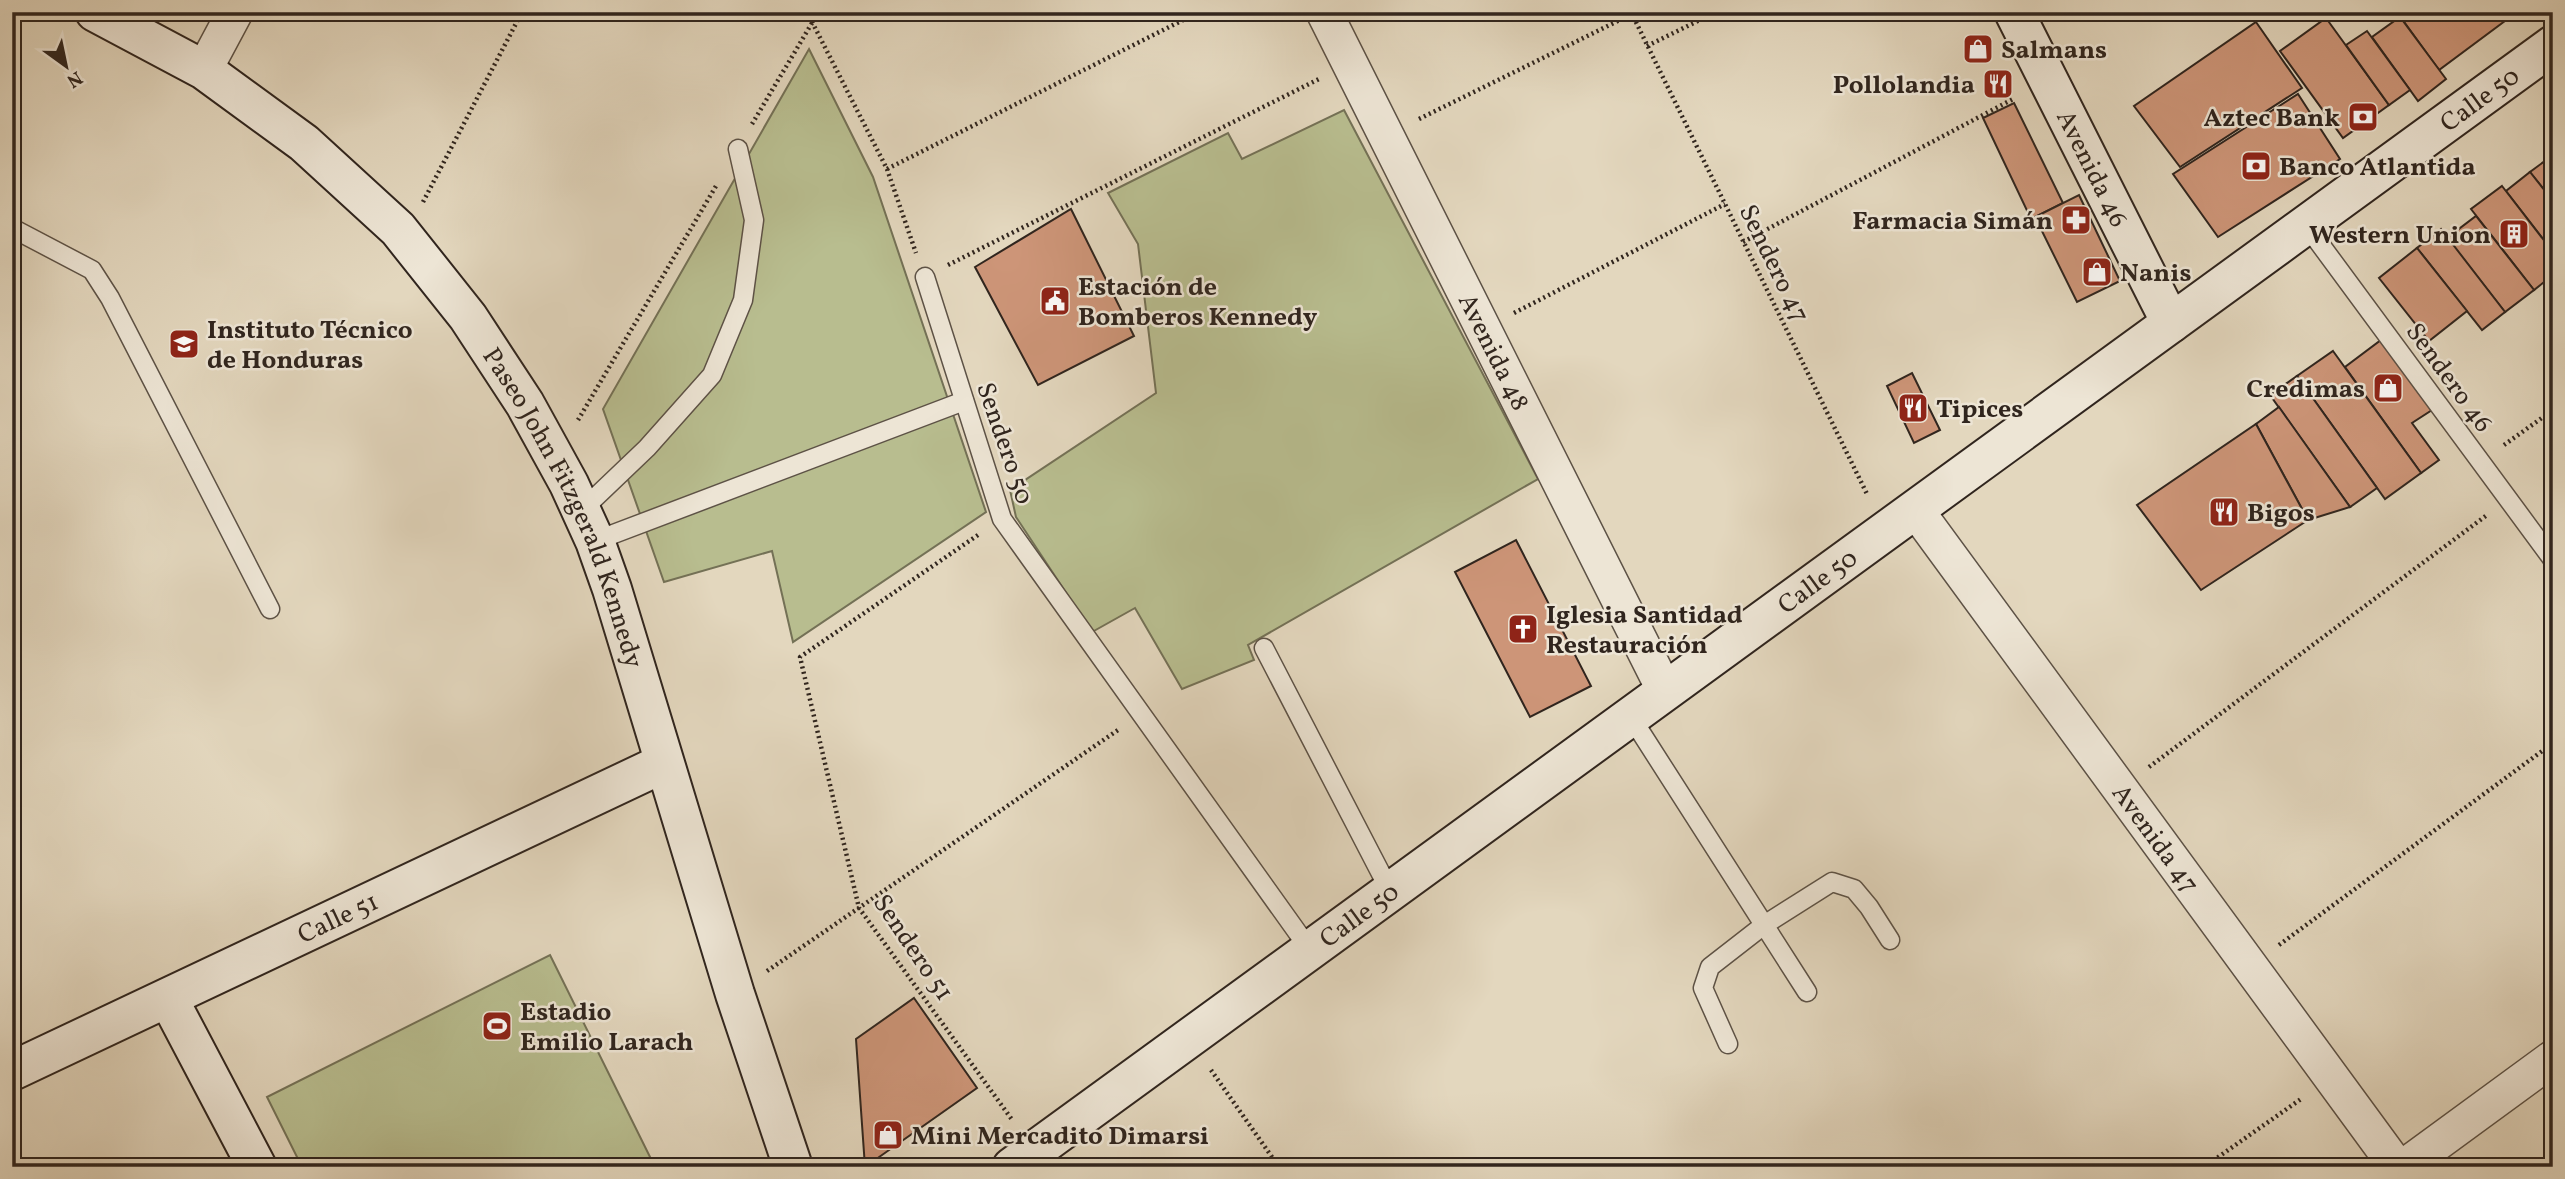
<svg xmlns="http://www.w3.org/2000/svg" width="2565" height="1179" font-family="Vollkorn,serif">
	<rect width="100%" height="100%" fill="#e3d7be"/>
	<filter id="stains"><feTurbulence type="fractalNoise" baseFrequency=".00286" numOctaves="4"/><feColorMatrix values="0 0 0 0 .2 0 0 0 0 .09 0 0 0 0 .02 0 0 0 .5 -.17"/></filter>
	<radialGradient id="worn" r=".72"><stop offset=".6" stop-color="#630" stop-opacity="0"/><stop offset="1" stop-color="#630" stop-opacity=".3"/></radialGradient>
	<!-- green -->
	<g fill="#b8bd8f" stroke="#747156" stroke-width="2">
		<polygon points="809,49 873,177 986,512 793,642 772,551 664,582 603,409"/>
		<polygon points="1344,110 1538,479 1248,645 1254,660 1182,689 1135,608 1092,632 1016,517 1010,490 1156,393 1138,244 1108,193 1228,133 1242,159"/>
		<polygon points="550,955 655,1167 302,1167 267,1097"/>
	</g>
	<!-- building -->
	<g fill="#cd9578" stroke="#30251e" stroke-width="2">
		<polygon points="2397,12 2517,12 2439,70"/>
		<polygon points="2400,17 2446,79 2418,101 2372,37"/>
		<polygon points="2326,18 2389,105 2343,138 2280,51"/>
		<polygon points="2256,22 2302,88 2180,167 2134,106"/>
		<polygon points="2367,31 2410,90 2389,105 2346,45"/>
		<polygon points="2298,94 2340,159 2218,237 2173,174"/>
		<polygon points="2014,103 2063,203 2031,219 1983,118"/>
		<polygon points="2553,155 2553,201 2530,172"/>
		<polygon points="2530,172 2553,201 2553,252 2506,191"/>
		<polygon points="2502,186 2553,252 2553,275 2534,290 2471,209"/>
		<polygon points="2079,195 2120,281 2077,302 2035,217"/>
		<polygon points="1071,209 1134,336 1038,385 975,267"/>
		<polygon points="2476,216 2534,290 2505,312 2447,238"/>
		<polygon points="2441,229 2505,312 2482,330 2417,248"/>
		<polygon points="2417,248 2467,311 2429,341 2379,278"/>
		<polygon points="2381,340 2432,410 2412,423 2439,460 2421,473 2345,367"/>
		<polygon points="2333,351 2421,473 2385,499 2297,376"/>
		<polygon points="1912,373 1940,430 1914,443 1887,386"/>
		<polygon points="2297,376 2377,488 2350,507 2270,395"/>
		<polygon points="2279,407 2350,507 2308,520 2256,424"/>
		<polygon points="2256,424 2308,520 2201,590 2137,505"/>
		<polygon points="1516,540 1591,686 1530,717 1455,572"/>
		<polygon points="914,998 977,1088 865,1167 856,1039"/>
	</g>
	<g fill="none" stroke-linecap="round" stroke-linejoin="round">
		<!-- lane casing -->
		<g stroke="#5d5246" stroke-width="21">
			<g id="lane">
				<polyline points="2306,225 2553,560"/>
				<polyline points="12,228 92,270 110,298 270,609"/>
				<polyline points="925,277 1002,519 1310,950"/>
				<polyline points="581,511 647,448 712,375 743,300 754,220 738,149"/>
				<polyline points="595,541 964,401"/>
				<polyline points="1264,648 1390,891"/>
				<polyline points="1631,717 1807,992"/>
				<polyline points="1728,1044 1703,988 1710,967 1764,925 1832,882 1854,889 1869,907 1890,940"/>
			</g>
		</g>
		<!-- street casing -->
		<g stroke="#5d5246" stroke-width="38">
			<g id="street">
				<path id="s1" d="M1324,12L1665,691"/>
				<polyline points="204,70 235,12"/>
				<path id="s2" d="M1915,509L2397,1167"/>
				<polyline points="2404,1167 2553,1058"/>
			</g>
		</g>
		<!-- secondary casing -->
		<g stroke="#30251e" stroke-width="42">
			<g id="secondary">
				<path id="s3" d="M95,12L204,70L304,143L398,229L468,317L525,404L569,484L595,541L612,589L735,994L793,1167"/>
				<path id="s4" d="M2014,12L2171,323"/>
				<polyline points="168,998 257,1167"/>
				<path id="s5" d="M12,1071L664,763"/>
				<path id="s6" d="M1012,1167L2553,45"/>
			</g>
		</g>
		<!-- path -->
		<g stroke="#30251e" stroke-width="4.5" stroke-dasharray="2 3.5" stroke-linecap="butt">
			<polyline points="807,12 887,169 916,253"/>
			<polyline points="1631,12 1868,496"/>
			<polyline points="1647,46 1716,12"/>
			<polyline points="1419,119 1632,14"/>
			<polyline points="752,124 812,23"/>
			<polyline points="887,169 1199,12"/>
			<polyline points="423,202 522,12"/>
			<polyline points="1743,242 2015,98"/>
			<polyline points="948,265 1319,79"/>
			<polyline points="1514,313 1725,204"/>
			<polyline points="578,420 716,186"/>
			<polyline points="2504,445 2553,410"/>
			<polyline points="978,535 800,657 859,908 1013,1121"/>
			<polyline points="2149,767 2487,515"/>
			<polyline points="2279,945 2553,743"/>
			<polyline points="767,971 1118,730"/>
			<polyline points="1211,1070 1279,1167"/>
			<polyline points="2204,1167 2301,1099"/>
		</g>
		<!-- lane -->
		<use href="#lane" stroke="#ede5d5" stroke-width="18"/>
		<!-- street -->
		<use href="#street" stroke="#ede5d5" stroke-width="35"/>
		<!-- secondary -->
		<use href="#secondary" stroke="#ede5d5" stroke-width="38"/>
	</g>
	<!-- icons -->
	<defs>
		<g id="shop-square" transform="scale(1.575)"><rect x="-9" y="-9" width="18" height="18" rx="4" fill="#8f2418" stroke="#ede5d5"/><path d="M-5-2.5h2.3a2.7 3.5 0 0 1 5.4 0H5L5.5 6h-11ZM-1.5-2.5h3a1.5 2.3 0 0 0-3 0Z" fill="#fff"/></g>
		<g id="restaurant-square" transform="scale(1.575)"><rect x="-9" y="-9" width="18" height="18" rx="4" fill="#8f2418" stroke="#ede5d5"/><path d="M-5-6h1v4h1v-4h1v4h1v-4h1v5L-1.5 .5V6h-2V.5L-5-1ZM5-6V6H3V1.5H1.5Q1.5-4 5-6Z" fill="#fff"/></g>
		<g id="bank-square" transform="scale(1.575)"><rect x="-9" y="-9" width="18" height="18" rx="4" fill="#8f2418" stroke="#ede5d5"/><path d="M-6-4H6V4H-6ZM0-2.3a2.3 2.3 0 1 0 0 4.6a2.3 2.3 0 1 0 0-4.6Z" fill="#fff"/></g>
		<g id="pharmacy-square" transform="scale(1.575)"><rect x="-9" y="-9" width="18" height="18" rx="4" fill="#8f2418" stroke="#ede5d5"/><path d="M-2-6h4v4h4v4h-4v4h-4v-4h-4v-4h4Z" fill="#fff"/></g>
		<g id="building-square" transform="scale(1.575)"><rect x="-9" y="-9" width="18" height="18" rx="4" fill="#8f2418" stroke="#ede5d5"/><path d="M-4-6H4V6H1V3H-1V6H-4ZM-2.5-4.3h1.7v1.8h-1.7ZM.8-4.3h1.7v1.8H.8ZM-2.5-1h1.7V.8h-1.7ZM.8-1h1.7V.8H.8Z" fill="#fff"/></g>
		<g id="civic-square" transform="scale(1.575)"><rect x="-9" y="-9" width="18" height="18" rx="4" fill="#8f2418" stroke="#ede5d5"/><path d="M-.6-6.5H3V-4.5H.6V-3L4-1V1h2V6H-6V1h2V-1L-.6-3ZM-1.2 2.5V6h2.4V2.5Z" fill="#fff"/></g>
		<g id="school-square" transform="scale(1.575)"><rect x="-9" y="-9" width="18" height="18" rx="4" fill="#8f2418" stroke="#ede5d5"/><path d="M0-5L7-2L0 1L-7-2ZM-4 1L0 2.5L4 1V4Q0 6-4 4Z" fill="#fff"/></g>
		<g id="church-square" transform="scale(1.575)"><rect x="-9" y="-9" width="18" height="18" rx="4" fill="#8f2418" stroke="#ede5d5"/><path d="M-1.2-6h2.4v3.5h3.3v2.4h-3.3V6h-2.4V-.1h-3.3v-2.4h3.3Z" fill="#fff"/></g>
		<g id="stadium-square" transform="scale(1.575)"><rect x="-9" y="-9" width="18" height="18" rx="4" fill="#8f2418" stroke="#ede5d5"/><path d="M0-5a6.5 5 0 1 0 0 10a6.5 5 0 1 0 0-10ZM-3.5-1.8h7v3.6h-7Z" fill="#fff"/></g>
	</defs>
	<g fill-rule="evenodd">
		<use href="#shop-square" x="1978" y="49"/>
		<use href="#restaurant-square" x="1998" y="84"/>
		<use href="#bank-square" x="2363" y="117"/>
		<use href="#bank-square" x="2256" y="166"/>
		<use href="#pharmacy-square" x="2076" y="220"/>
		<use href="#building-square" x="2514" y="234"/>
		<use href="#shop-square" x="2097" y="272"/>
		<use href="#civic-square" x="1055" y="301"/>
		<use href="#school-square" x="184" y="344"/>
		<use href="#shop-square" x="2388" y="388"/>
		<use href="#restaurant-square" x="1913" y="408"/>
		<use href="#restaurant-square" x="2224" y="512"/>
		<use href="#church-square" x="1523" y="629"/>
		<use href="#stadium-square" x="497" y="1026"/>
		<use href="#shop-square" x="888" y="1135"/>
	</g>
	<g text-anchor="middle" stroke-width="5" stroke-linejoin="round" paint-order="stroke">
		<!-- poi labels -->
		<g font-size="26" font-weight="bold" fill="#30251e" stroke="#ede5d5" text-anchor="start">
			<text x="2001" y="58">Salmans</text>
			<text x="1975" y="93" text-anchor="end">Pollolandia</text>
			<text x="2340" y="126" text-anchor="end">Aztec Bank</text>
			<text x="2279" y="175">Banco Atlantida</text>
			<text x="2053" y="229" text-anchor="end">Farmacia Simán</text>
			<text x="2491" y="243" text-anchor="end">Western Union</text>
			<text x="2120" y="281">Nanis</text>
			<text x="1078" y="295">Estación de<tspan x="1078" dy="30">Bomberos Kennedy</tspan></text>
			<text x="207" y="338">Instituto Técnico<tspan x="207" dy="30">de Honduras</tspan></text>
			<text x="2365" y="397" text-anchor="end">Credimas</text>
			<text x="1936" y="417">Tipices</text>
			<text x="2247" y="521">Bigos</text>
			<text x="1546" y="623">Iglesia Santidad<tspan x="1546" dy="30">Restauración</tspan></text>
			<text x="520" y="1020">Estadio<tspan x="520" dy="30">Emilio Larach</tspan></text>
			<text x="911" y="1144">Mini Mercadito Dimarsi</text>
		</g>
		<!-- street labels -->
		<g font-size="26" fill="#30251e" stroke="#ede5d5">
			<text dy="9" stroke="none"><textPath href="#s6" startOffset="1815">Calle 50</textPath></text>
			<text dy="9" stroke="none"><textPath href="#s4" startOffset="175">Avenida 46</textPath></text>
			<text transform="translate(1775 263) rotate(64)" y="9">Sendero 47</text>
			<text dy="9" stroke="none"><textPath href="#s1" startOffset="380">Avenida 48</textPath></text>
			<text transform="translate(2450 377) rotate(54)" y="9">Sendero 46</text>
			<text transform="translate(1006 443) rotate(71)" y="9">Sendero 50</text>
			<text dy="9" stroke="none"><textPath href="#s3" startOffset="702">Paseo John Fitzgerald Kennedy</textPath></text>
			<text dy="9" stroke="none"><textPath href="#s6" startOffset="996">Calle 50</textPath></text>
			<text dy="9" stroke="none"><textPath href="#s2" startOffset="408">Avenida 47</textPath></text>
			<text dy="9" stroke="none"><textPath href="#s6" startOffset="429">Calle 50</textPath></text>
			<text dy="9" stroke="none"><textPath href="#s5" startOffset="360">Calle 51</textPath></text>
			<text transform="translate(914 947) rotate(56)" y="9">Sendero 51</text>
		</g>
	</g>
	<!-- margin -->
	<rect width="2565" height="1179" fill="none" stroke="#e3d7be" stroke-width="42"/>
	<rect x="14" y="14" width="2537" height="1151" fill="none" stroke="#30251e" stroke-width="3.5"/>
	<rect x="21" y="21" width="2523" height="1137" fill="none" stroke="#30251e" stroke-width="2"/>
	<!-- north arrow -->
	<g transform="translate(66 66) rotate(147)" stroke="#ede5d5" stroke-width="5" paint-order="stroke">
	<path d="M0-5L12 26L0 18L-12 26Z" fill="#30251e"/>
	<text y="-10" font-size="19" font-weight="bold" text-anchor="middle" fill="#30251e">N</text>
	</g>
	<rect width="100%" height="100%" filter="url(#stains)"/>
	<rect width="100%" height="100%" fill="url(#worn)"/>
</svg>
